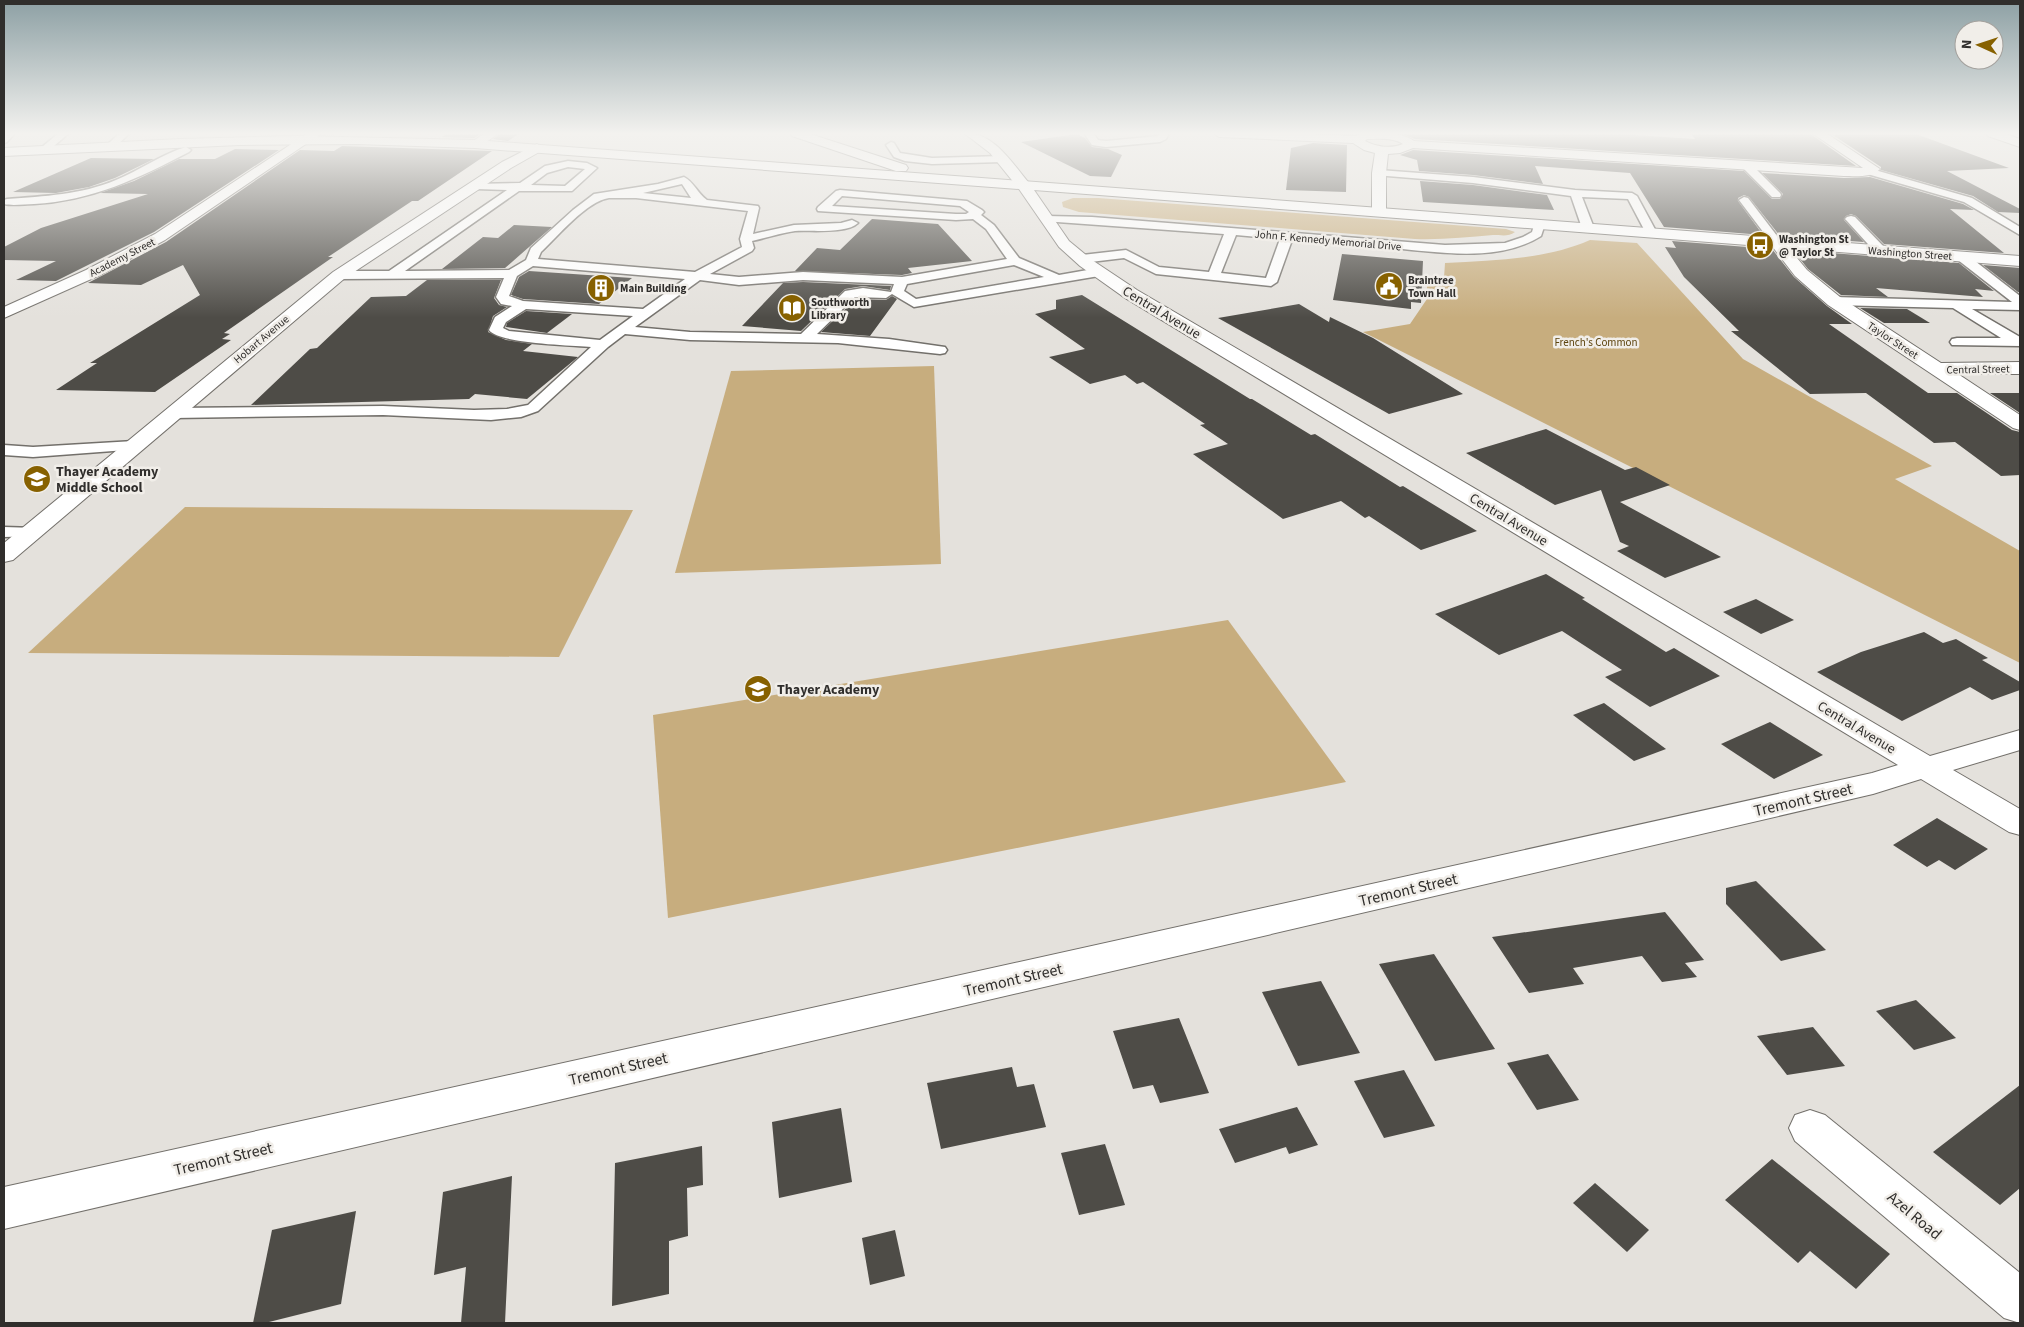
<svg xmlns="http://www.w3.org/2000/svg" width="2024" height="1327" font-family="'Source Sans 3',sans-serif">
	<rect width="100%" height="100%" fill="#e4e1dc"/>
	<!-- green -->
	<g fill="#c7ad7e">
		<path d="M1073,198H1098L1506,229L1515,232C1508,237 1502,235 1493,235C1467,237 1442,240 1415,239L1079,212L1063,207L1062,202Z"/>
		<path d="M1590,240L1637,243L1743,359L1932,466L1895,479L2020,551V663L1363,332L1410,324L1427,299V277L1444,278L1445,263C1495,260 1544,260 1590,240Z"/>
		<polygon points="934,366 941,564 675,573 731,371"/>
		<polygon points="185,507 633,510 559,657 28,653"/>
		<polygon points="1228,620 1346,782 668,918 653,715"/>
	</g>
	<!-- building -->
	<g fill="#4e4c47">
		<polygon points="450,133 482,133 474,138 441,137"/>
		<polygon points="501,133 520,133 508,141 493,139"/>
		<polygon points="1400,133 1605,133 1695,139 1691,133 1803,134 1812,135 1856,166 1415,139"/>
		<polygon points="1077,134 1085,138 1092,147 1108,149 1122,155 1111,177 1090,176 1021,142"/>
		<polygon points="1916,134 2009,168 1947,171 2020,209 2020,213 1998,212 1973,196 1881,170 1881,167 1833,135"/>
		<polygon points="1313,143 1347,145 1346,192 1286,190 1291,148"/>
		<polygon points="342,146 492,151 418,201 412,201 328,257 333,257 224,333 230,334 222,339 231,340 155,392 56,390 97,363 90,363 200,295 183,265 141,285 88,283 166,242 300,150 334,151"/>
		<polygon points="235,149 279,150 154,232 56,281 16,280 56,261 4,260 4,247 41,228 148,194 100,193 134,181 179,159 215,159"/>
		<polygon points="1413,150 1744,171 1772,199 1780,199 1783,194 1762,173 1844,178 1870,177 1963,204 1974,210 1950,209 2004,253 1884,244 1856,216 1851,214 1846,216 1844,220 1864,242 1780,236 1749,197 1744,195 1738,198 1738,201 1763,235 1664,227 1630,173 1535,166 1543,184 1473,175 1419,171 1417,160 1400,155"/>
		<polygon points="91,158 154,159 115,178 89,187 56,193 13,192"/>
		<polygon points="1420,181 1473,185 1547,195 1554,210 1423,202"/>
		<polygon points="872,219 938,224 972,261 908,268 912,273 902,275 795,271 817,248 840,250"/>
		<polygon points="514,225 552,227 505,268 442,269 483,237 498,238"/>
		<polygon points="1672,241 1772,249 1794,277 1827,306 1852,324 1829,324 1928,393 1957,393 2012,430 2020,432 2020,475 2001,476 1955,442 1934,443 1866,393 1810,394 1731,331 1739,331 1684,277 1665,247 1676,248"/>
		<polygon points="1793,250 1959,263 1994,291 1975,289 1983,297 1876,288 1888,297 1841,295 1808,269"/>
		<polygon points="1342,254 1423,261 1421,303 1411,302 1411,309 1333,300"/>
		<polygon points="1983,265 2020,268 2020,292 2018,292"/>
		<polygon points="529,271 632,278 599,304 523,299 511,295 519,277"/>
		<polygon points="427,280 501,280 494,298 499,305 507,307 493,316 488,332 506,340 532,344 523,351 578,357 527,399 475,394 469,399 251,405 310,349 317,348 371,297 406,296"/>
		<polygon points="803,282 891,286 890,290 863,286 845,289 801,331 742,326 783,283"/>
		<polygon points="1082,295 1250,399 1252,399 1311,435 1315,434 1400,487 1403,486 1477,531 1421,550 1369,516 1365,518 1341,501 1283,519 1193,454 1228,444 1200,425 1205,424 1143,382 1137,384 1125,375 1090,384 1049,357 1085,349 1035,314 1056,309 1056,300"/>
		<polygon points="892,296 897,299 870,336 821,332 856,299 886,300"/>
		<polygon points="1299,304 1329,322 1330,317 1373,338 1463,394 1389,414 1218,318"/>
		<polygon points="1860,308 1907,309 1930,323 1884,323"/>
		<polygon points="526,311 572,314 547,333 506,327 507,323"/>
		<polygon points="1990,393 2020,393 2020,413"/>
		<polygon points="1546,429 1625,470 1636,467 1670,485 1620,502 1721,557 1665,578 1617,551 1629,546 1620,542 1601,490 1555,505 1466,453"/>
		<polygon points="1546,574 1585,598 1582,599 1666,652 1674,648 1720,676 1650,707 1605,677 1622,670 1562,631 1499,655 1435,614"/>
		<polygon points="1756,599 1794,620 1761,634 1723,612"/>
		<polygon points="1924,632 1943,643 1956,639 1988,658 1982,660 2020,682 2020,690 1992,700 1970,687 1902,721 1817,672 1861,652"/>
		<polygon points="1604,703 1666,749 1634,761 1573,715"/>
		<polygon points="1770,722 1823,755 1774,779 1721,744"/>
		<polygon points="1937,818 1988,849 1955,870 1939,860 1927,867 1893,845"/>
		<polygon points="1756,881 1826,950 1781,961 1726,904 1726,888"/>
		<polygon points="1665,912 1704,960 1685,963 1697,977 1662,982 1642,956 1573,968 1584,984 1529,993 1492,937"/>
		<polygon points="1434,954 1495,1049 1435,1061 1379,964"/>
		<polygon points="1321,981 1360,1053 1298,1066 1262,992"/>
		<polygon points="1916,1000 1956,1038 1914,1050 1876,1011"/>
		<polygon points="1179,1018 1209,1093 1160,1103 1153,1085 1133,1089 1113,1031"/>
		<polygon points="1813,1027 1845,1066 1787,1075 1757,1036"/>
		<polygon points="1548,1054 1579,1100 1537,1110 1507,1063"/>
		<polygon points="1012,1067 1017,1087 1034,1084 1046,1127 941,1149 927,1083"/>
		<polygon points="1404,1070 1435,1126 1384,1138 1354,1081"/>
		<polygon points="2020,1085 2020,1188 2000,1205 1933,1152"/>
		<polygon points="1297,1107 1318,1145 1289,1154 1286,1147 1235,1163 1219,1129"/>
		<polygon points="841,1108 852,1182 779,1198 772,1122"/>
		<polygon points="1105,1144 1125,1205 1079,1215 1061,1153"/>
		<polygon points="702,1146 703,1185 687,1188 688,1236 669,1241 669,1294 612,1306 615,1163"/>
		<polygon points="1772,1159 1890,1254 1856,1289 1810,1251 1798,1263 1725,1200"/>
		<polygon points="512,1176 505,1323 461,1323 466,1267 434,1275 443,1192"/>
		<polygon points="1595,1183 1649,1230 1627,1252 1573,1203"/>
		<polygon points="356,1211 341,1304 265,1323 253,1323 272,1230"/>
		<polygon points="895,1230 905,1276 870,1285 862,1238"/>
	</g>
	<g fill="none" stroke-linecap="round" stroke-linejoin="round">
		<!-- lane casing -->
		<g stroke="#73706b" stroke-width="3">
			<g id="lane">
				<polygon points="5,133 15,133 7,142 4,143"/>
				<polygon points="59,133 69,133 48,151 42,151 42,147"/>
				<polygon points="120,133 130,133 115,147 109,147 109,143"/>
				<polygon points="1084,133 1093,133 1098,140 1106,141 1158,136 1160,133 1169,133 1166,139 1160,142 1106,147 1092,145"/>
				<polygon points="891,142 894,143 900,153 932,158 1002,156 1007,159 1002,162 932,164 905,161 894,157 886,145"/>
				<path d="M186,147L191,150L189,152C139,178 92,201 34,204C25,204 13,206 4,204V200L7,199C45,196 80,195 116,180C138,171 164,153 186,147Z"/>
				<path d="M568,161L587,163L597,168L572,191H519L405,271L509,270L526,260L531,248L573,210L594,194L658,184L684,177C693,181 698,194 707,200L758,206L759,208L753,234L794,225L841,223L852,220L858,223C847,234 811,230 795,231C781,233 766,238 752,241L754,248L752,251L710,274L739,277L803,272L902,277L1007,259L986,229L973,219L956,220L818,211L817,209L818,207L836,191L840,190L967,201L982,210L984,212L981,215L994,225L1019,258L1059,275L1099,268L1105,272L1099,276L914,307L892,294L886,298L855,297L817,334L889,339L945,347L947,350L945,353L940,354L838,343L690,340L625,334L608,347L538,411L521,417L491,420L383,415L173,418L167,416L165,413L167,410L173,408L383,406L474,410L507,409L528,405L591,347C572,345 499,344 489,330L495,317L512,306L501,304L496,297L504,278L339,279L333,275L339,271H389L507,190L476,189L471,186L472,184L520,183L545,166ZM568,167L585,169L565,186L531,185L547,173ZM682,184L691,198L643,193ZM842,196L960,206L969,212L966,214H956L832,206ZM609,198H636L748,211L740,239L742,247L695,272L538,259L541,252C557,237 587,201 609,198ZM1014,265L1044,277L916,299L904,291L907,284ZM533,266L685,279L643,309L523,301L509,296L517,276ZM700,280L739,285L803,280L894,284L891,292L863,288L845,291L801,334L690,332L635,327ZM526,309L633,316L600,340L509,331L503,328L506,322Z"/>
				<polygon points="1746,162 1750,163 1780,193 1781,195 1780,197 1772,197 1742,167 1741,165"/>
				<polygon points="1868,168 1972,198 2020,227 2020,235 1964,202 1864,173 1863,171"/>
				<polygon points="1379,170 1473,177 1575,190 1632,193 1637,196 1657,233 1651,236 1647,235 1628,199 1582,197 1594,228 1588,231 1582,228 1571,196 1473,183 1375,175 1374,173"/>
				<polygon points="1744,197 1748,198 1781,241 1783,243 1781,245 1773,245 1739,200"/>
				<path d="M1047,216L1092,217L1445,245L1505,243L1523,237L1532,232L1535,222H1543L1545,224L1541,236C1498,263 1439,252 1391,248C1358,245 1325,243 1292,240L1277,282L1271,286L1156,274L1124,258L1082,263L1076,259L1082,255L1126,250L1159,267L1209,272L1224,234L1043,221L1041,219ZM1236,235L1280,239L1266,278L1221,273Z"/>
				<polygon points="1851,216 1855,217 1885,248 1887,251 1885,254 1877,254 1847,221 1845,219 1847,217"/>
				<polygon points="1962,253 1966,254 2020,296 2020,310 1972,309 2020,337 2020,346 1952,345 1950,342 1952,339 1957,338 2001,338 1953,308 1834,305 1827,301 1834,297 2012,302 1958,260 1956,257 1958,254"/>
				<polygon points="134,441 140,443 142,446 140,449 33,457 4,455 4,445 33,447"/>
				<polygon points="4,527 36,528 39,532 36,536 4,537"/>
			</g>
		</g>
		<!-- street casing -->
		<g stroke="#73706b" stroke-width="2">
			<g id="street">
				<polygon points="308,133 322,133 165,240 98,276 4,318 4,307 86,270 155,234"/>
				<polygon points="485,133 499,133 479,147 471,147 469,144"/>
				<path d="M964,133C993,131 1012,163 1029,183L1031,186L1029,189H1019L990,153Z"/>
				<path d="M1213,133H1285L1356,136C1368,128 1403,132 1414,141L1863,168L1812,133H1826L1880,169C1872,178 1855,176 1844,176L1413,148L1400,153L1388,154L1386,173V212L1384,215H1374L1372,212V173L1375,153L1364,150L1353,143L1219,137ZM1367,139C1378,139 1393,137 1403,144C1391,149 1376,147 1365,141Z"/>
				<polygon points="1986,133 2003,133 2020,139 2020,147 1988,136"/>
				<polygon points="537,144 543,148 541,151 511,168 345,278 13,560 4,562 4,543 333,272 502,162"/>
				<polygon points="1777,238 1782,240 1807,270 1840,297 1941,363 2020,362 2020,374 1958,374 2020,415 2020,430 2013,428 1828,305 1795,276 1772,246 1769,243 1772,240"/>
				<polygon points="1810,1110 1825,1115 2020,1273 2020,1323 2004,1318 1795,1141 1789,1128 1795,1115"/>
			</g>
		</g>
		<!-- secondary casing -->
		<g stroke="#73706b" stroke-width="2">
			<g id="secondary">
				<polygon points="790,133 807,133 906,165 908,168 906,171 896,171 792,136"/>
				<polygon points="298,136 475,140 2020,256 2020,266 1034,190 1069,241 1092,260 1137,290 1930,756 2020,730 2020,750 1953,770 2020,809 2020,835 2009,832 1921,779 1873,794 4,1229 4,1187 1872,773 1898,765 1125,298 1080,266 1059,247 1019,189 475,148 357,144 239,145 4,156 4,148 180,139"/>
			</g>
		</g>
		<!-- lane -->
		<use href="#lane" fill="#fff" fill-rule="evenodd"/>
		<!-- street -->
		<use href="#street" fill="#fff" fill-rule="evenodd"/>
		<!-- secondary -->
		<use href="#secondary" fill="#fff" fill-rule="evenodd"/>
	</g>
	<!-- sky -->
	<linearGradient id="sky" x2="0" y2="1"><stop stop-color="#8da0a4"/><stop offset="0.42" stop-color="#f3f2ef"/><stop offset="1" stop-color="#f3f2ef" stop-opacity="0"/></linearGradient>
	<rect width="2024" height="318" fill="url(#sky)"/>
	<!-- icons -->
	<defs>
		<g id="bus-disc" transform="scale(1.4375)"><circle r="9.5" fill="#876100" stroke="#f1eee9"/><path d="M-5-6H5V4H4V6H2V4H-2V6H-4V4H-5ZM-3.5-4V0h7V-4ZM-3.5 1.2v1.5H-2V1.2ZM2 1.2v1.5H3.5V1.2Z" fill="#fff"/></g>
		<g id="civic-disc" transform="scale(1.4375)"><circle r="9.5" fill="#876100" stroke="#f1eee9"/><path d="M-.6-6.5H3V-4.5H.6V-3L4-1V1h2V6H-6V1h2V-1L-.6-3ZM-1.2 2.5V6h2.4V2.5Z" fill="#fff"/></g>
		<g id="building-disc" transform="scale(1.4375)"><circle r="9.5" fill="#876100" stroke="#f1eee9"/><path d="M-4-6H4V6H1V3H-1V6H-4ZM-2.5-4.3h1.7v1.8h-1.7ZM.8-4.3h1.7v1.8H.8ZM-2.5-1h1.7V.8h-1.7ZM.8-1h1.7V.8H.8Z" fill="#fff"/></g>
		<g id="library-disc" transform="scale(1.4375)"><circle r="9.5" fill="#876100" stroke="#f1eee9"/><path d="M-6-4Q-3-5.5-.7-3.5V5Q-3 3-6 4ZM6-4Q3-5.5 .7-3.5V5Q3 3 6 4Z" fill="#fff"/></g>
		<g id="school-disc" transform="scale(1.4375)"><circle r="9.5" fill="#876100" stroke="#f1eee9"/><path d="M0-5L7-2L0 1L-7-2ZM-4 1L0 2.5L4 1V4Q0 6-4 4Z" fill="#fff"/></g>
	</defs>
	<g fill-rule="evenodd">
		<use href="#bus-disc" x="1760" y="245"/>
		<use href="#civic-disc" x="1389" y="286"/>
		<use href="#building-disc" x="601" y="288"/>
		<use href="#library-disc" x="792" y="308"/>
		<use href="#school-disc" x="37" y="479"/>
		<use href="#school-disc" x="758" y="689"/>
	</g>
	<g text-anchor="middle" stroke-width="5" stroke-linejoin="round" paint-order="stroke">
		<!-- far-poi labels -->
		<g font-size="11" font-weight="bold" fill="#302e2c" stroke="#f1eee9" text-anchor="start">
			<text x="1779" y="243">Washington St<tspan x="1779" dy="13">@ Taylor St</tspan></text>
			<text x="1408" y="284">Braintree<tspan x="1408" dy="13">Town Hall</tspan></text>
			<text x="620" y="292">Main Building</text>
			<text x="811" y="306">Southworth<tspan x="811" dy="13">Library</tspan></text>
		</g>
		<!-- far-street labels -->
		<g font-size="11" fill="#302e2c" stroke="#f1eee9">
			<text transform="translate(1328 240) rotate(5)" y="4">John F. Kennedy Memorial Drive</text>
			<text transform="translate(1910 253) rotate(4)" y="4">Washington Street</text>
			<text transform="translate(122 257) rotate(-27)" y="4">Academy Street</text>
			<text transform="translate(261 339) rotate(-40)" y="4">Hobart Avenue</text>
			<text transform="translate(1893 340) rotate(33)" y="4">Taylor Street</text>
			<text transform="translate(1978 369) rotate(-1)" y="4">Central Street</text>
		</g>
		<!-- far-park labels -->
		<g font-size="11" fill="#5d440e" stroke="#f1eee9">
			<text x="1596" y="346">French's Common</text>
		</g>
		<!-- street labels -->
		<g font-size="14" fill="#302e2c" stroke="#f1eee9">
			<text transform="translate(1162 312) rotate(31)" y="5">Central Avenue</text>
			<text transform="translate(1509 519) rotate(31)" y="5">Central Avenue</text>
			<text transform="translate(1857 727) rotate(31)" y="5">Central Avenue</text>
		</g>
		<!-- poi labels -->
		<g font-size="14" font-weight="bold" fill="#302e2c" stroke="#f1eee9" text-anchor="start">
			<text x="56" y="476">Thayer Academy<tspan x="56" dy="16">Middle School</tspan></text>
			<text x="777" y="694">Thayer Academy</text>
		</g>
		<!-- near-street labels -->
		<g font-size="16" fill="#302e2c" stroke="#f1eee9">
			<text transform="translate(1803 799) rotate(-13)" y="6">Tremont Street</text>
			<text transform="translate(1408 889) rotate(-13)" y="6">Tremont Street</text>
			<text transform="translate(1013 979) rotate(-13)" y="6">Tremont Street</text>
			<text transform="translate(618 1068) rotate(-13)" y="6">Tremont Street</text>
			<text transform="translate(223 1158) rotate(-13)" y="6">Tremont Street</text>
			<text transform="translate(1915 1215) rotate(40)" y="6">Azel Road</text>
		</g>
	</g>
	<!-- border -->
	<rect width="2024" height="1327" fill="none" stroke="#302e2c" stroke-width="10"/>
	<!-- north arrow -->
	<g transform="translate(1979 45) rotate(273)"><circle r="24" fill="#f1eee9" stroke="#a4a19d"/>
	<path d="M0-4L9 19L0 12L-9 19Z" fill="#876100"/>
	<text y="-8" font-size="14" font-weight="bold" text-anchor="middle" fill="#302e2c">N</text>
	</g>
</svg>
